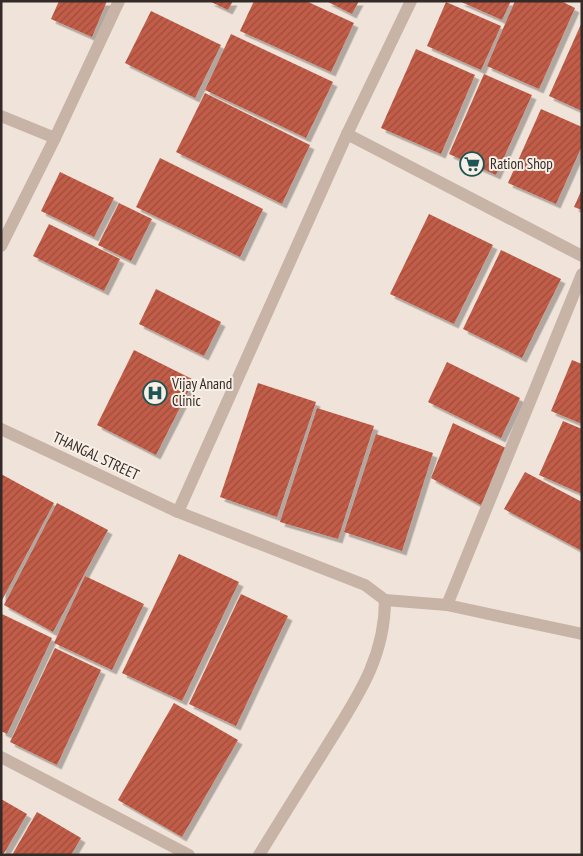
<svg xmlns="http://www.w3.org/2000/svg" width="583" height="856" font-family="'PT Sans Narrow',sans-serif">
	<defs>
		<pattern id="building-hatch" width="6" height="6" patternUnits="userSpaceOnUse" patternTransform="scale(1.25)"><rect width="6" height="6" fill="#c15d48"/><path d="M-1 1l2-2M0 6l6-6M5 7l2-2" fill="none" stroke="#9e4d3c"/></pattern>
		<filter id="shadow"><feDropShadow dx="4.5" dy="4.5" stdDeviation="0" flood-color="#0004"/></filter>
	</defs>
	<rect width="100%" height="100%" fill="#f0e4da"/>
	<!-- building -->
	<g fill="url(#building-hatch)" filter="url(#shadow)">
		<polygon points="59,1 107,1 92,37 51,19"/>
		<polygon points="209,1 233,1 228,10"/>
		<polygon points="254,1 306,1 354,23 331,72 240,31"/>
		<polygon points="326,1 359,1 352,14"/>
		<polygon points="459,1 511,1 502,20"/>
		<polygon points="515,1 561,1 575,8 539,89 487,66"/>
		<polygon points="446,2 501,26 481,70 427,46"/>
		<polygon points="151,11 221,45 195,98 125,63"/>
		<polygon points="582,22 582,111 549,96"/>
		<polygon points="231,34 333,82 306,138 205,90"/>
		<polygon points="416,49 475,75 441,154 381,128"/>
		<polygon points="484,74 532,95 496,175 449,154"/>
		<polygon points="205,93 310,145 282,204 176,152"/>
		<polygon points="541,109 582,127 582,146 556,204 508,183"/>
		<polygon points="160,158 263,209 240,257 136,207"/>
		<polygon points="60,172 114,198 94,237 41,211"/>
		<polygon points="582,189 582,210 574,207"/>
		<polygon points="119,203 152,219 131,261 98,245"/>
		<polygon points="429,214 493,245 454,324 390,294"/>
		<polygon points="49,224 120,259 104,291 33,256"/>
		<polygon points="501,250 561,279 522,358 463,329"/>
		<polygon points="156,289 221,322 204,356 139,324"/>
		<polygon points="134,350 194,380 156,455 97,425"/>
		<polygon points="572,360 582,364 582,424 551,411"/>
		<polygon points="447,362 520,398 501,438 428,402"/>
		<polygon points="258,383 316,402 277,517 220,497"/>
		<polygon points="317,408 374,426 338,539 280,522"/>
		<polygon points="563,421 582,429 582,494 539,475"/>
		<polygon points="453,423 508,449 481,505 431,478"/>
		<polygon points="376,434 433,453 402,551 344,532"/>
		<polygon points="525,472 582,502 582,551 504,509"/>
		<polygon points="1,474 54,503 1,602"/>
		<polygon points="57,503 108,530 53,632 4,605"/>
		<polygon points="179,554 239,582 182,701 122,673"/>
		<polygon points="85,576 144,604 112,670 54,643"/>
		<polygon points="241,594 288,616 236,726 189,704"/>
		<polygon points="2,614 52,638 7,734 1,731"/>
		<polygon points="55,648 101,670 57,765 10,742"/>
		<polygon points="174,703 238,740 182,837 118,800"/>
		<polygon points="1,799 27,814 3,855 1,855"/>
		<polygon points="37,812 81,838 71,855 12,855"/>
	</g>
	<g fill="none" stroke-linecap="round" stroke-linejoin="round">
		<!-- minor -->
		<g stroke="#c8b3a7" stroke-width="12">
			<polyline points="1,116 55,138"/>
			<polyline points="347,134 582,256"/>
			<polyline points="1,246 55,138 119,1"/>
			<polyline points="1,429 178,512 365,585 385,600"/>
			<polyline points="178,512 347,134 411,1"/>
			<polyline points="385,600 447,605 582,634"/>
			<polyline points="447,605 582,274"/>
			<polyline points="1,757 189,855"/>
			<path d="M259,855C280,821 301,787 322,754C353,703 385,662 385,600"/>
		</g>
	</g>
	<!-- icons -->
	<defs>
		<g id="supermarket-ring" transform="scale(1.25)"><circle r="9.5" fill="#f8efe6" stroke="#1e5454" stroke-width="1.5"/><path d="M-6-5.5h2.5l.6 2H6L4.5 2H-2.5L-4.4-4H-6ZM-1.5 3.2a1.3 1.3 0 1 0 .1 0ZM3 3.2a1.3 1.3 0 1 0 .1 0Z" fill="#1e5454"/></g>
		<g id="hospital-ring" transform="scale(1.25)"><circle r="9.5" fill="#f8efe6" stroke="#1e5454" stroke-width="1.5"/><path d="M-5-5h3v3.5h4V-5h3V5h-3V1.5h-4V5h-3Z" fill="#1e5454"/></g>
	</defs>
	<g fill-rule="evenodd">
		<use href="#supermarket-ring" x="472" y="164"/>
		<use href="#hospital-ring" x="155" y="393"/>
	</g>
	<g text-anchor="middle" stroke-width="4" stroke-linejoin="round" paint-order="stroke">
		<!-- poi labels -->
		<g font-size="15" fill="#342a27" stroke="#f8efe6" text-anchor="start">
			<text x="490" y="169">Ration Shop</text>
			<text x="172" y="389">Vijay Anand<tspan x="172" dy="17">Clinic</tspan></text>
		</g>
		<!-- street labels -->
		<g font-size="15" fill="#342a27" stroke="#f8efe6">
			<text transform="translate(96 456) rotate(25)" y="5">THANGAL STREET</text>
		</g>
	</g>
	<!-- border -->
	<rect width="583" height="856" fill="none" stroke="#342a27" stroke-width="5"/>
</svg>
